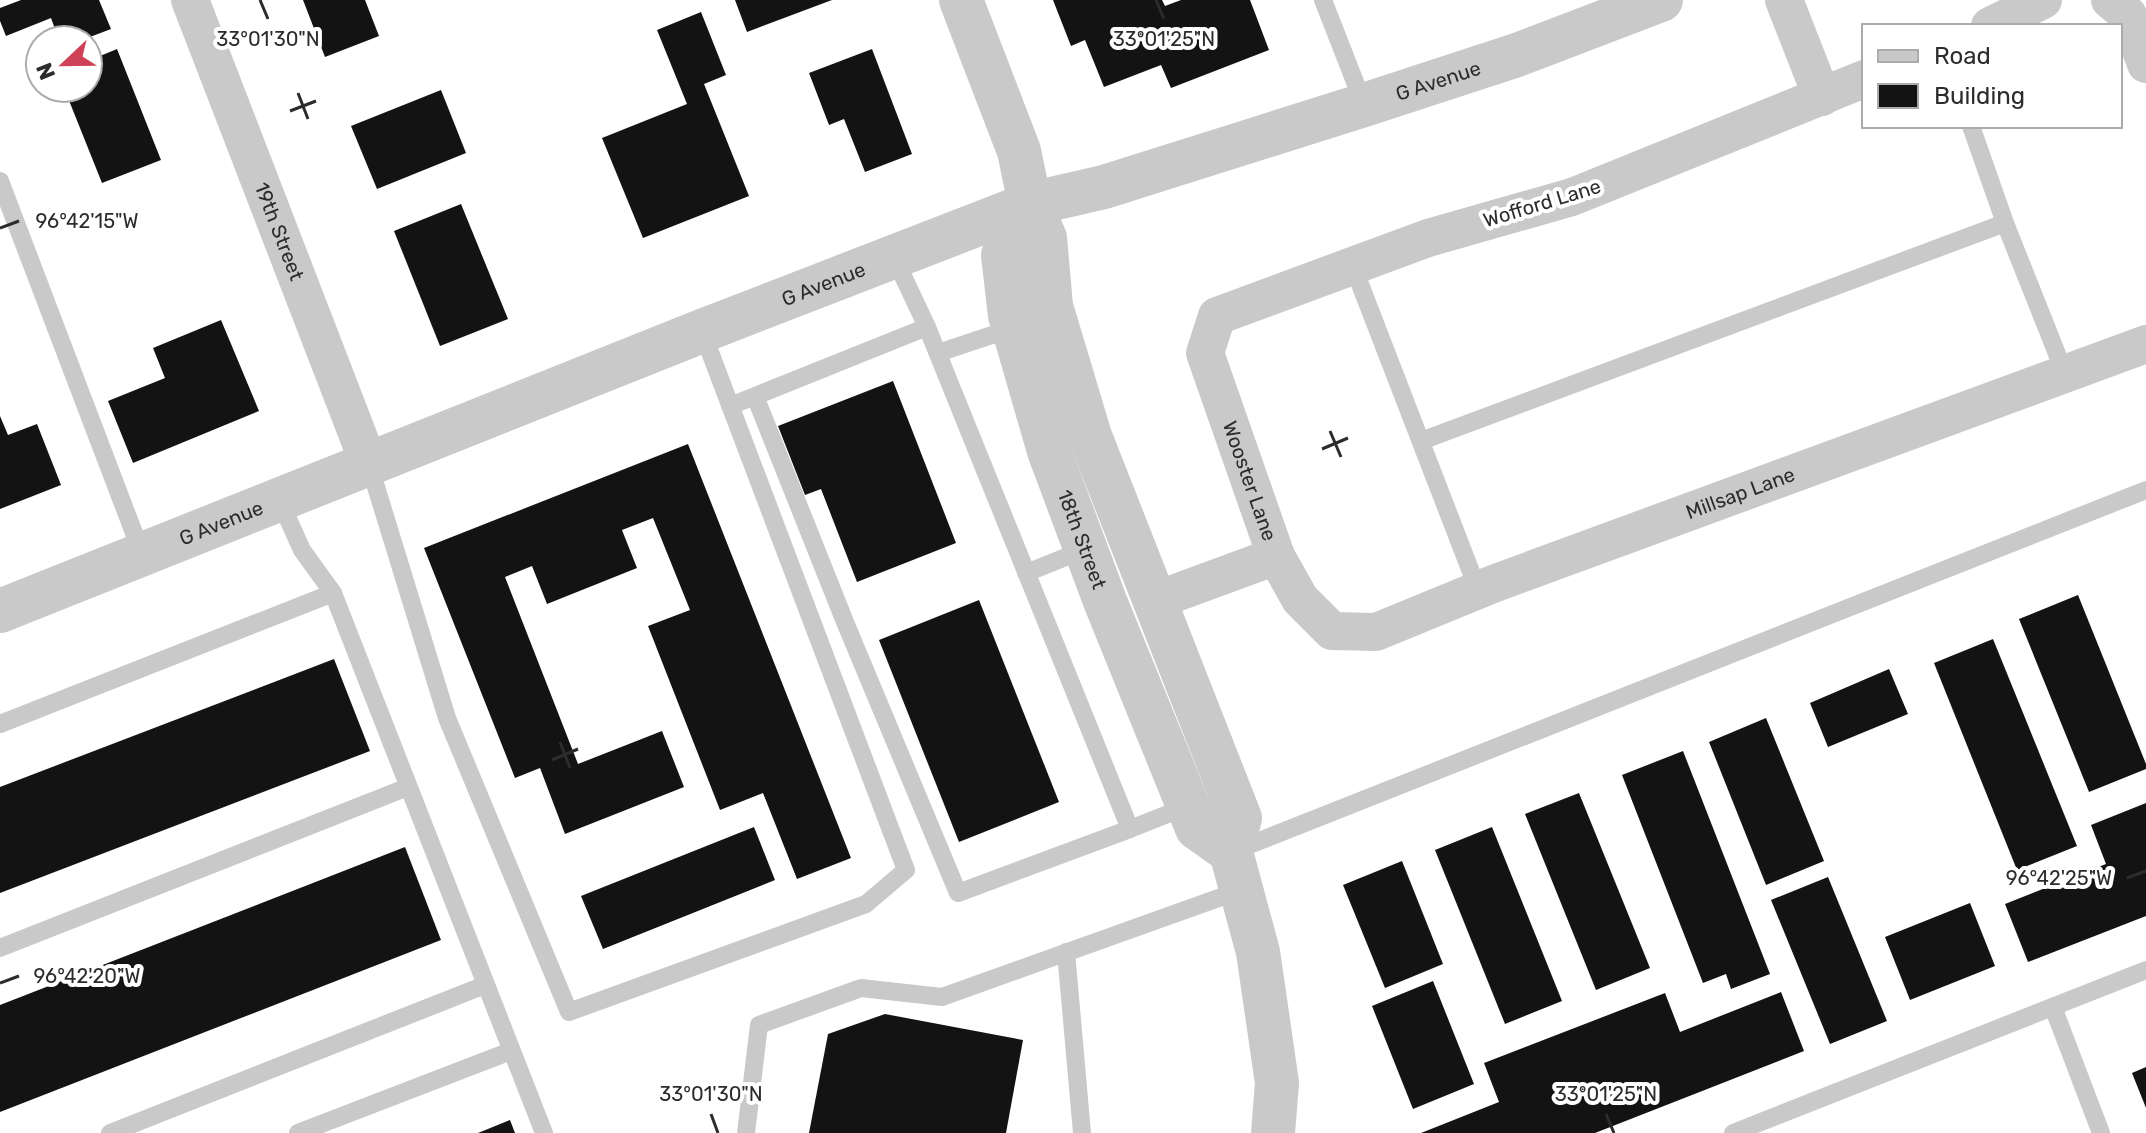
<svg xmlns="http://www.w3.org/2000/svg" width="2146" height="1133" font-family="Rubik,sans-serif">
	<rect width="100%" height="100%" fill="#fff"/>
	<!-- building -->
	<g fill="#131313">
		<polygon points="21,0 99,0 111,29 82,40 59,40 51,18 6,36 0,21 0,8"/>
		<polygon points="303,0 365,0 379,36 325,57"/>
		<polygon points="735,0 832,0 747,32"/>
		<polygon points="1053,0 1162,0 1165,6 1181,0 1250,0 1269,50 1171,88 1161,65 1104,87 1085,40 1071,46"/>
		<polygon points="701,12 726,75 704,84 749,196 643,238 602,138 687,104 657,30"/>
		<polygon points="117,49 161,160 102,183 64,88 88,88 88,61"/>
		<polygon points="872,49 912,154 865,172 844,119 829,125 809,73"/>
		<polygon points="441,90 466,153 377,189 351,126"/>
		<polygon points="461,204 508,319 440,346 394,231"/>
		<polygon points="221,320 259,411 133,463 108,401 165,378 153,348"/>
		<polygon points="893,381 956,543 857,582 821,489 805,495 778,426"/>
		<polygon points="0,416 8,435 37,424 61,485 0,509"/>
		<polygon points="688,444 851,858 797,879 763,793 720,810 648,626 690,610 653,518 622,530 637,568 547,604 532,566 505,577 578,764 662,731 684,787 565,834 540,768 515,778 424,548"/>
		<polygon points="2078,595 2146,764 2146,769 2089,792 2019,619"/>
		<polygon points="979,600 1059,802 959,842 879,640"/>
		<polygon points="1993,639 2077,846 2017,870 1934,663"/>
		<polygon points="334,659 370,751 0,893 0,787"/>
		<polygon points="1889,669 1908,714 1828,747 1810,703"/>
		<polygon points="1766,718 1824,861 1766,885 1709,742"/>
		<polygon points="1683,751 1770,974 1731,989 1726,974 1703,983 1622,775"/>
		<polygon points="1579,793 1650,968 1596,990 1525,814"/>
		<polygon points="2146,803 2146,916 2028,962 2005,904 2106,864 2091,825"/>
		<polygon points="754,827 775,880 603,949 581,896"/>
		<polygon points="1492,827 1562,1001 1505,1024 1435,850"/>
		<polygon points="405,847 441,940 0,1112 0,1005"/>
		<polygon points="1402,861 1443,964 1385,988 1343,885"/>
		<polygon points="1828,877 1887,1021 1830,1044 1771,900"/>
		<polygon points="1970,903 1995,966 1910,1000 1885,937"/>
		<polygon points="1433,981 1474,1084 1413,1109 1372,1006"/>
		<polygon points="1781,992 1804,1051 1595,1133 1421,1133 1499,1102 1484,1063 1665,993 1680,1032"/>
		<polygon points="885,1014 1023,1040 1006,1133 809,1133 828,1034"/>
		<polygon points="2146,1067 2146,1108 2132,1073"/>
		<polygon points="510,1120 515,1133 478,1133"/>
	</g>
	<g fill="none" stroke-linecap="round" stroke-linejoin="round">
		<!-- service -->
		<g stroke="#c9c9c9" stroke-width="18">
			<polyline points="1323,0 1364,105"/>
			<polyline points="1971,126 2005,223"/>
			<polyline points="0,181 142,554"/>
			<polyline points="894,257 927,327"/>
			<polyline points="1353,266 1478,590"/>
			<polyline points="938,353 1013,328"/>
			<polyline points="730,406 755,396 927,327 1130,829 958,893 845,622 755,396"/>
			<polyline points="1421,441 2005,223 2065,374"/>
			<polyline points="369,464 447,718 569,1012 866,904 906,870 702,331"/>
			<polyline points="279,499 302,550 333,593 544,1133"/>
			<polyline points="1026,573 1086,549"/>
			<polyline points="0,724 333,593"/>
			<polyline points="1130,829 1188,806"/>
			<polyline points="1234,851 2146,490"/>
			<polyline points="0,948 408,787"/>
			<polyline points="1066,952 1082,1133"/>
			<polyline points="2053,1007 2101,1133"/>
			<polyline points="110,1133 485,985"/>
			<polyline points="298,1133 511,1051"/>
			<polyline points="746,1133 759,1025 861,988 942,997 1241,890"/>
			<polyline points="1733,1133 2146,970"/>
		</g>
		<!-- minor -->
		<g stroke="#c9c9c9" stroke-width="38">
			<path id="s1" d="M190,0L369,464"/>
			<polyline points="1784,0 1822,97"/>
			<polyline points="2110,0 2128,15 2146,64"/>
			<polyline points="1990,26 2043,0"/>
			<path id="s2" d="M1864,79L1572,197L1428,238L1217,316L1205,353L1276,556L1300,599L1332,631L1376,632L1493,584L2146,344"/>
			<polyline points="1154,601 1276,556"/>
		</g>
		<!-- tertiary -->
		<g stroke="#c9c9c9" stroke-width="44">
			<polyline points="961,0 1019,151 1030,204 1045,238 1051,306 1090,436 1240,818 1231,852 1258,952 1277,1083 1273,1133"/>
			<path id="s3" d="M1030,204L1003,255L1010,316L1049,451L1105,601L1197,828L1231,852"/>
			<path id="s4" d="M0,611L702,331L1030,204L1104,187L1364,105L1517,55L1661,0"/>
		</g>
	</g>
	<!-- ticks -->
	<path fill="none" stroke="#2c2c2c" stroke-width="3" d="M260,0L268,19M1156,0L1164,19M298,93L308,119M290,111L316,101M0,228L19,221M1330,431L1341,457M1322,449L1348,438M560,742L570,768M552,760L578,749M2127,878L2146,871M0,983L19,976M711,1114L718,1133M1606,1114L1614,1133"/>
	<g text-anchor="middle" stroke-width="8" stroke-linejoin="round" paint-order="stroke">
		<!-- street labels -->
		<g font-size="20" fill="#2c2c2c" stroke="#fff">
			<text dy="7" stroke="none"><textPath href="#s4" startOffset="1534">G Avenue</textPath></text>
			<text transform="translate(1542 203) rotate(-17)" y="7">Wofford Lane</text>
			<text dy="7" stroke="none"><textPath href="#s1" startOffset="248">19th Street</textPath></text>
			<text dy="7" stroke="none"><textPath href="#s4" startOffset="886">G Avenue</textPath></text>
			<text dy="7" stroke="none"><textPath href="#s2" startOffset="864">Wooster Lane</textPath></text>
			<text dy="7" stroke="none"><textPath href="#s2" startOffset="1472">Millsap Lane</textPath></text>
			<text dy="7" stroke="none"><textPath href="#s4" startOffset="238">G Avenue</textPath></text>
			<text dy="7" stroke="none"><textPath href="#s3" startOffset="354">18th Street</textPath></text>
		</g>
	</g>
	<g font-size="20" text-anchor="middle" fill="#2c2c2c" stroke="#fff" stroke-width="8" stroke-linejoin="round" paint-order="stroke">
		<text x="268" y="46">33°01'30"N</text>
		<text x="1164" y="46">33°01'25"N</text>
		<text x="87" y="228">96°42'15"W</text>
		<text x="2059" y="885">96°42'25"W</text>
		<text x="87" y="983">96°42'20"W</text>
		<text x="711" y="1101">33°01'30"N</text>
		<text x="1606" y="1101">33°01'25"N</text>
	</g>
	<!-- legend -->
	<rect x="1862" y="24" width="260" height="104" fill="#ffffff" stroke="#ababab" stroke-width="2"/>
	<rect x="1878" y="50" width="40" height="12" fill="#c9c9c9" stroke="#ababab" stroke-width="2"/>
	<text x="1934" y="64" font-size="24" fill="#2c2c2c">Road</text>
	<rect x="1878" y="84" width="40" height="24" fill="#131313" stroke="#ababab" stroke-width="2"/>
	<text x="1934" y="104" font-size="24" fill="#2c2c2c">Building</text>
	<!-- north arrow -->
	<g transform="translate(64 64) rotate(248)"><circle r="38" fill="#ffffff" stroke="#ababab" stroke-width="2"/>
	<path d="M0-6L14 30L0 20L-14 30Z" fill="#cf4156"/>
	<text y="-12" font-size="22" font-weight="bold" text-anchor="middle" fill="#2c2c2c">N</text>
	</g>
</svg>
